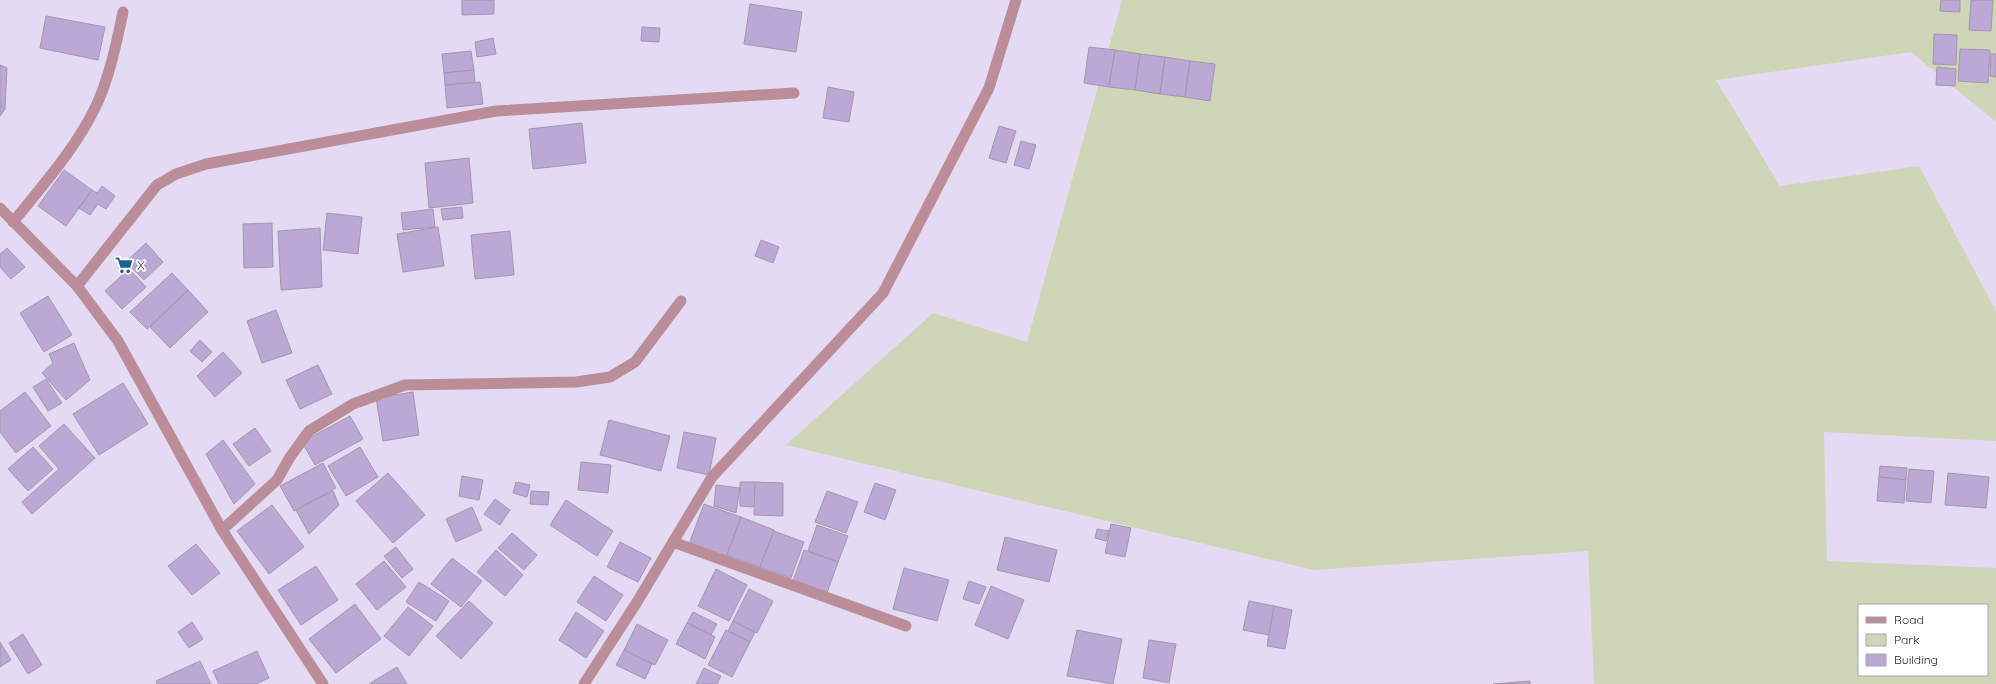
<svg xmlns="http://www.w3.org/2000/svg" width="1996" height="684" font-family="Quicksand,sans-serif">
	<rect width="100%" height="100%" fill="#e4daf3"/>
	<!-- green -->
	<path fill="#cfd6b7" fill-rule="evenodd" d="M1122,0H1996V122L1911,52L1716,80L1780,186L1919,166L1996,311V441L1824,432L1827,561L1996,568V684H1594L1588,551L1314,570L786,445L933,313L1027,342ZM1859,605H1987V675H1859Z"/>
	<!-- building -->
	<g fill="#bca8d4" stroke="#a197ae">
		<polygon points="462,0 494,0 494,14 462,15"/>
		<polygon points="1941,0 1960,0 1960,12 1940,11"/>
		<polygon points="1971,0 1993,0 1991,31 1969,30"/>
		<polygon points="750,4 802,12 796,52 744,44"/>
		<polygon points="46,16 105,27 98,60 40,48"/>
		<polygon points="642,27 660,28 659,42 641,41"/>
		<polygon points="1934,34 1957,35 1956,65 1933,64"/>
		<polygon points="493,38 496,54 477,57 475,42"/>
		<polygon points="1089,47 1115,50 1109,87 1084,83"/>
		<polygon points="1960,49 1990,50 1988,83 1958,81"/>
		<polygon points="1115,50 1140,54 1135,90 1109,87"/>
		<polygon points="471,51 474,70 444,73 442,54"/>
		<polygon points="1140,54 1165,57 1160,94 1135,90"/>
		<polygon points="1991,54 1996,54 1996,77 1990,76"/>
		<polygon points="1165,57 1190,61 1185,97 1160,94"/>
		<polygon points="1190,61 1215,64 1210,101 1185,97"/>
		<polygon points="0,65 7,68 5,109 0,105"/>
		<polygon points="1937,67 1956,69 1955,86 1936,85"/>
		<polygon points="474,70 475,83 445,85 444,73"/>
		<polygon points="480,82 483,104 447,108 445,85"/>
		<polygon points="828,87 854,92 849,122 823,118"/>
		<polygon points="0,105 5,109 0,116"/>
		<polygon points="582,123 586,163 533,169 529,129"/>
		<polygon points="999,126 1016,131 1006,163 989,158"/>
		<polygon points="1021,141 1036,145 1029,169 1014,165"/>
		<polygon points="469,158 473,203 429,208 425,163"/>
		<polygon points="64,170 92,190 66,226 38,206"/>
		<polygon points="102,186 115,196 106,209 98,204 90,215 79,208 92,190 97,193"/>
		<polygon points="462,207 463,218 443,220 441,209"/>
		<polygon points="433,209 435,227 403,230 401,213"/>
		<polygon points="327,213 362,217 358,254 323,250"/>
		<polygon points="272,223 273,267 244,268 243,224"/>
		<polygon points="438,227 444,266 403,272 397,234"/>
		<polygon points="320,228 322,287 281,290 278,231"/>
		<polygon points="510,231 514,275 475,279 471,235"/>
		<polygon points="761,240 779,247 773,263 755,256"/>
		<polygon points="146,243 163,262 144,280 126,262"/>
		<polygon points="7,248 25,267 11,279 0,267 0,254"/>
		<polygon points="129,269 146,287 122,309 105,291"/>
		<polygon points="172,273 188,290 147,329 130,312"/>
		<polygon points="188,290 208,312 170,348 150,327"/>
		<polygon points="48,296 72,335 44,352 20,313"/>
		<polygon points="276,310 292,353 262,363 247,321"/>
		<polygon points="200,340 212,352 202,362 190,351"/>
		<polygon points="74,343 90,380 66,400 42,373 53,363 49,354"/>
		<polygon points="223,352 242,373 215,397 197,376"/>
		<polygon points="318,365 332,394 300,409 286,380"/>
		<polygon points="46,379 62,403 48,411 33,387"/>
		<polygon points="123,383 148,424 99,455 73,414"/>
		<polygon points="25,392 51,426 16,453 0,432 0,411"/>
		<polygon points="413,392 419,435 383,441 376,398"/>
		<polygon points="350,416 363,439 315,465 302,442"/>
		<polygon points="609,420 670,436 661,471 600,455"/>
		<polygon points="64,424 95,458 32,514 22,502 59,469 39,446"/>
		<polygon points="255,428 271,451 249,466 233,444"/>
		<polygon points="684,432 716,438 709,475 677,468"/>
		<polygon points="223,440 255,484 234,504 206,454"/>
		<polygon points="33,447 53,469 28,491 8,469"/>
		<polygon points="360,447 378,477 346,496 328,466"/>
		<polygon points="581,462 611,465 608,493 578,490"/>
		<polygon points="323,463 336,488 294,511 280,486"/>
		<polygon points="1880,466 1907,468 1906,480 1879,477"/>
		<polygon points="1909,469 1934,471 1931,503 1906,501"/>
		<polygon points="388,473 425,515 393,543 356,501"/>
		<polygon points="1948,473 1989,477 1986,508 1945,505"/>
		<polygon points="462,476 483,480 479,500 459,496"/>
		<polygon points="1879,477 1906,480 1904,503 1877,501"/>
		<polygon points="516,482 530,485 527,497 513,493"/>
		<polygon points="740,482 755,482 755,507 740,506"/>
		<polygon points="755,482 783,483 783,516 754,515"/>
		<polygon points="875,483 896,490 885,520 864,512"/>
		<polygon points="716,485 740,488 736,513 714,506"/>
		<polygon points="333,491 339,505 309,534 296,510"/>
		<polygon points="531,491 549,492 548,505 530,504"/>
		<polygon points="827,491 858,502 846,533 815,522"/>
		<polygon points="495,499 510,510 500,525 484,514"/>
		<polygon points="566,500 613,531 597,556 550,525"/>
		<polygon points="704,504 741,517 726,557 689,544"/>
		<polygon points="272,505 304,547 269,574 237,531"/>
		<polygon points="472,507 482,530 456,542 446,519"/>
		<polygon points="741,517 774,530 760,567 727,555"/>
		<polygon points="1111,524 1131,528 1125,557 1105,553"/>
		<polygon points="817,525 848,536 838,562 808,551"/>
		<polygon points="1097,529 1109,531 1106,541 1095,538"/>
		<polygon points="774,531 804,542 791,578 760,567"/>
		<polygon points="512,533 537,555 524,570 498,548"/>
		<polygon points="1005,537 1057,550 1049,582 997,570"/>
		<polygon points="620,542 651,558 638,582 607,567"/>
		<polygon points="196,544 220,573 192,595 168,566"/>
		<polygon points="396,547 413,569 402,578 384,556"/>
		<polygon points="496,550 523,575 505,596 477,572"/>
		<polygon points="804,550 838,562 827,593 793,581"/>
		<polygon points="452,558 482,581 461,607 431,584"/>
		<polygon points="384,561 406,587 377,610 356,584"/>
		<polygon points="316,566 338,600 301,625 278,590"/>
		<polygon points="904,568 949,580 937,621 893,609"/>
		<polygon points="716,569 747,585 729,621 698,606"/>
		<polygon points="594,576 623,595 606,621 577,602"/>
		<polygon points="969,581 986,587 979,604 963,599"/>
		<polygon points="419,582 449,601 436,621 406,602"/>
		<polygon points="991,586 1024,600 1008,639 975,625"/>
		<polygon points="749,589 773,601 757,633 733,621"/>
		<polygon points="469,601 493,623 461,659 436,636"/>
		<polygon points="1249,601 1274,606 1269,635 1243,630"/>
		<polygon points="355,604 381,639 336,673 309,639"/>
		<polygon points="1274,606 1292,610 1285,649 1267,646"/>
		<polygon points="408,607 433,626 409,656 384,636"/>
		<polygon points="576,612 604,631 586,658 559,640"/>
		<polygon points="693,612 717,624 711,635 687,623"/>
		<polygon points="733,621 755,632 750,642 728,631"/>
		<polygon points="192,622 203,639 189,648 178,632"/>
		<polygon points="687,623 715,637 705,659 676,644"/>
		<polygon points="637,624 668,640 655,665 624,650"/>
		<polygon points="726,630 750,642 732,677 708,665"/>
		<polygon points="1077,630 1122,639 1113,684 1067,676"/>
		<polygon points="23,634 42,665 28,674 9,643"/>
		<polygon points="1149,640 1176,644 1169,683 1143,678"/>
		<polygon points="0,642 11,660 0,667"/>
		<polygon points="624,650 652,664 645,679 616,665"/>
		<polygon points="257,651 269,678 256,684 219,684 213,671"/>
		<polygon points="200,661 211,684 157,684 156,681"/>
		<polygon points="397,667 407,684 369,684"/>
		<polygon points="704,668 721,676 717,684 696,684"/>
		<polygon points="1530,681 1530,684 1493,684"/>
	</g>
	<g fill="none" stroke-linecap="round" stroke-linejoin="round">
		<!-- minor -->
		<g stroke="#ba8d99" stroke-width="11">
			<path d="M13,222C43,185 76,148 96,106C109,79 117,41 123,12"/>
			<polyline points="77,286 157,185 176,174 206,164 496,111 794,93"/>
			<polyline points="222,530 277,480 290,457 309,431 353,404 405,385 576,382 610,377 635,362 681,301"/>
			<polyline points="673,542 906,626"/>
			<polyline points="584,684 637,602 712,477 883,293 989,88 1016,0"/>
		</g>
		<!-- tertiary -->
		<polyline stroke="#ba8d99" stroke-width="11" points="0,208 77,286 118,341 222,530 323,684"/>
	</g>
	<!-- icons -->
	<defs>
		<g id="supermarket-bare" transform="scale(1.38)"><path d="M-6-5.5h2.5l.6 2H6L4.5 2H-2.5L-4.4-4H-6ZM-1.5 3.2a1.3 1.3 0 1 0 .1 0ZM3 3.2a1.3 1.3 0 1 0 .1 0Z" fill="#1d6095" stroke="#fff" stroke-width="2.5" paint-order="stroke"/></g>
	</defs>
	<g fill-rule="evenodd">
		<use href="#supermarket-bare" x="124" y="265"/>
	</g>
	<g text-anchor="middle" stroke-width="3.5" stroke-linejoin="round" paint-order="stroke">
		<!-- poi labels -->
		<g font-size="13" fill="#1f1b24" stroke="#fff" text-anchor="start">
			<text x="137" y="270">X</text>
		</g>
	</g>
	<!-- legend -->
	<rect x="1858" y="604" width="130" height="72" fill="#ffffff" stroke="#a5a4a7"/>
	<rect x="1866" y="617" width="20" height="6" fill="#ba8d99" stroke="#a5a4a7"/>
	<text x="1894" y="624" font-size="12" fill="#1f1b24">Road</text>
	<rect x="1866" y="634" width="20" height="12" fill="#cfd6b7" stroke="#a5a4a7"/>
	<text x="1894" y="644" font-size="12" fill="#1f1b24">Park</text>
	<rect x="1866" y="654" width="20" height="12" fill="#bca8d4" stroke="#a5a4a7"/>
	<text x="1894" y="664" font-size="12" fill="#1f1b24">Building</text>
</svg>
